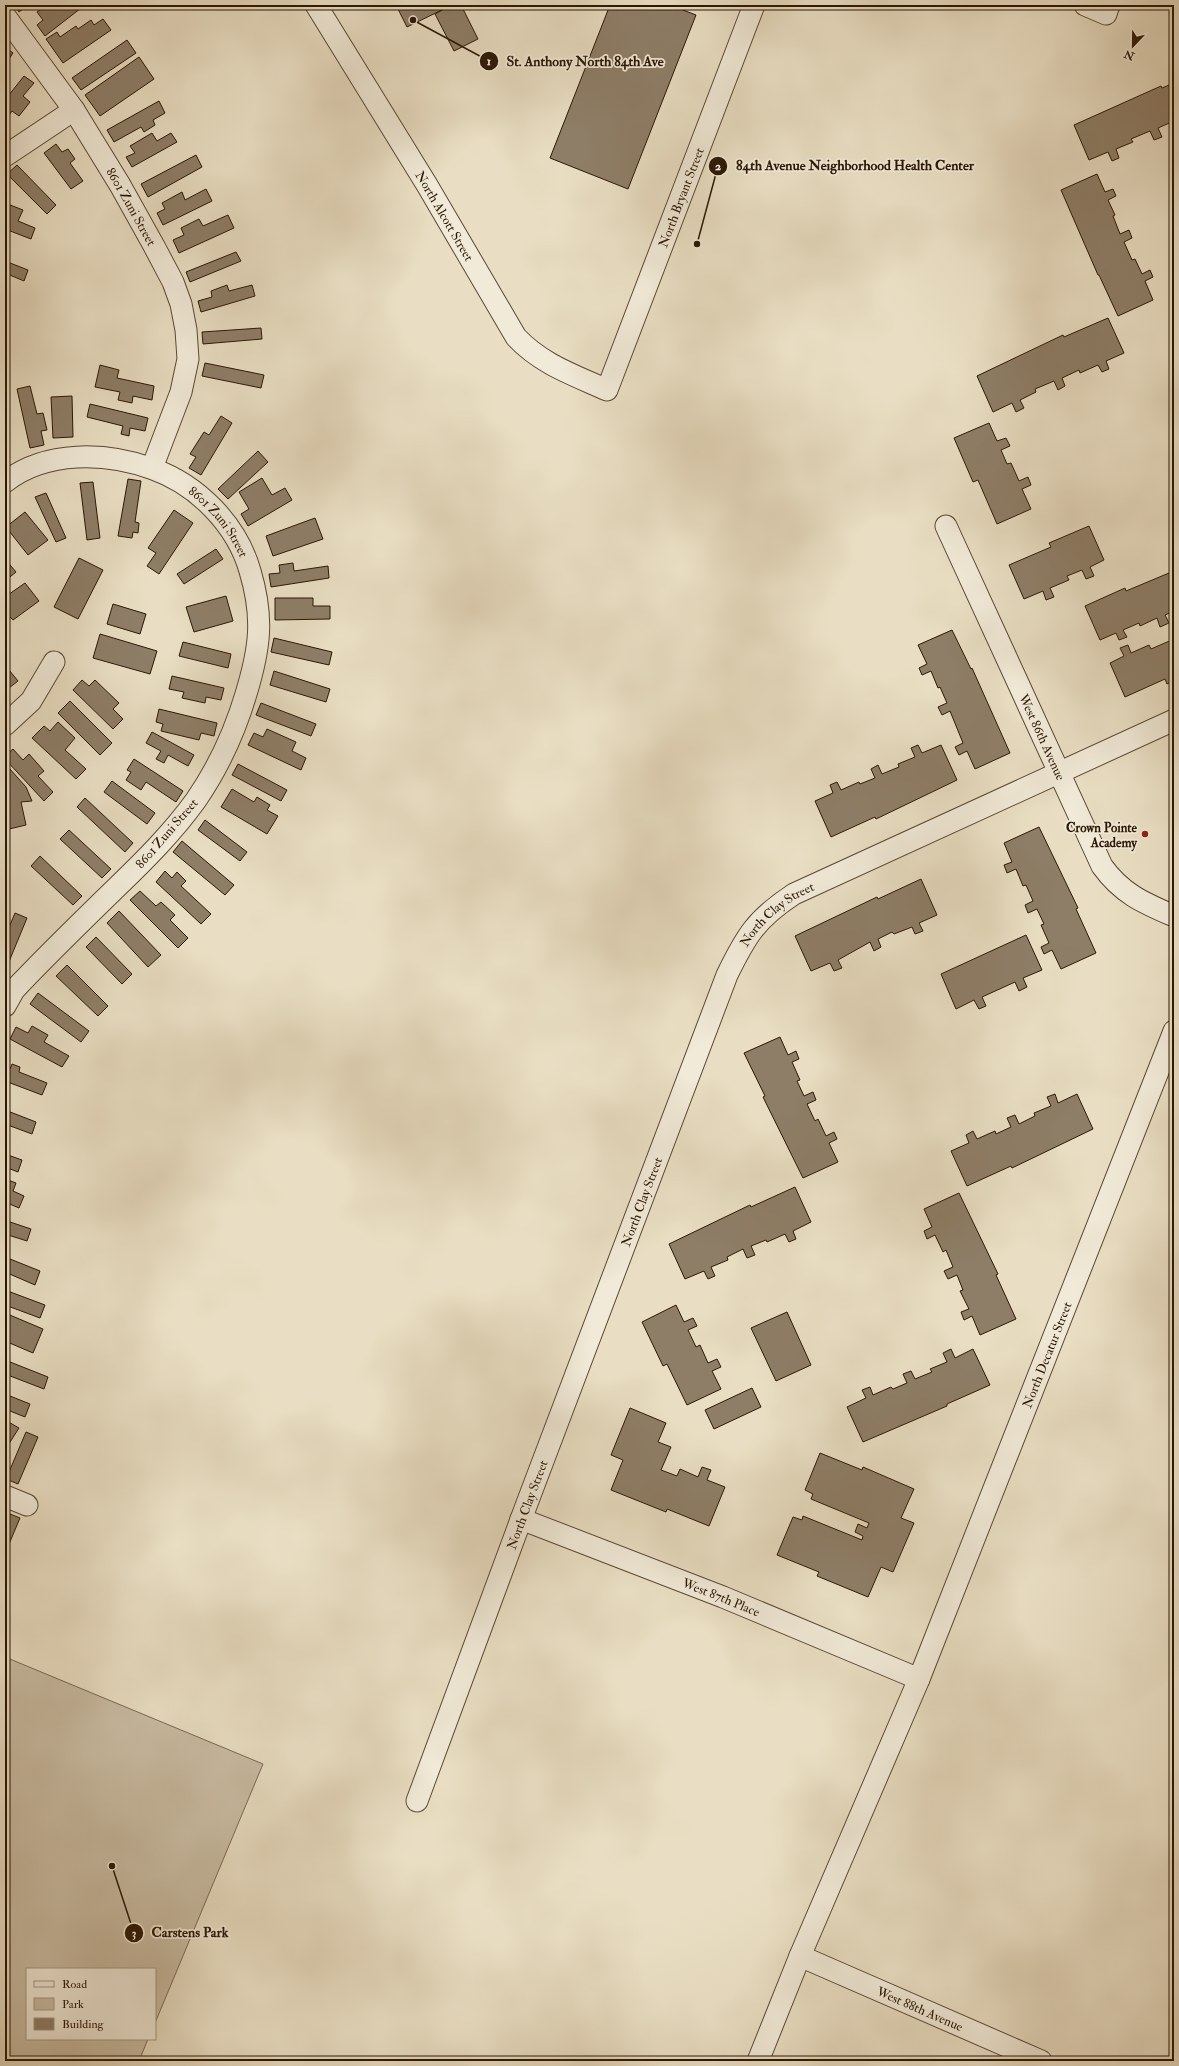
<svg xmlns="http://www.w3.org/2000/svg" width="1179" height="2066" font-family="'IM FELL Double Pica',serif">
	<rect width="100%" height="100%" fill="#e9dec3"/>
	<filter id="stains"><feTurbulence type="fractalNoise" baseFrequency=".005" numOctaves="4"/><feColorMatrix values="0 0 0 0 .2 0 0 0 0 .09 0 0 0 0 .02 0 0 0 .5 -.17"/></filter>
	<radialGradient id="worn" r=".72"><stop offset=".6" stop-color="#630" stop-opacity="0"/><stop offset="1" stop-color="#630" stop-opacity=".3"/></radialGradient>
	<!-- green -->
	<polygon fill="#c9bca3" stroke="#7a6a54" points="5,1657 263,1764 155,2023 155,1969 27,1969 27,2039 148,2039 139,2061 5,2061"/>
	<!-- building -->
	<g fill="#8e7e68" stroke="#2b1705">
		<polygon points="14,5 28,5 19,12"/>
		<polygon points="46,5 85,5 45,36 37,25 43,20 37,12"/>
		<polygon points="396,5 452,5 407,27"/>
		<polygon points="452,5 461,5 478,39 454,51 435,14"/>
		<polygon points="610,5 670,5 696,15 628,189 550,158"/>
		<polygon points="103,19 111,30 63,63 46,39 57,32 60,37 76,26 78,29 91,20 94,25"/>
		<polygon points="127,40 136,53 81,90 72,78"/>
		<polygon points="5,47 13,53 5,65"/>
		<polygon points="139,57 154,79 100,116 85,95"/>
		<polygon points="24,76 34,83 23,96 30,102 19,116 12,111 5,121 5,100"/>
		<polygon points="1174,83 1174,121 1158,128 1162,137 1154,140 1150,131 1131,139 1133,142 1116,149 1119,158 1112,161 1108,152 1089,160 1074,125 1161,86 1162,88"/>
		<polygon points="159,101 165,113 153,120 155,125 144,132 141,127 114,142 107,130"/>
		<polygon points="152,133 157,141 171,133 177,142 132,167 126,157 135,153 130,146"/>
		<polygon points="56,144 62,152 68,149 75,159 70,163 83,181 71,189 44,153"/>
		<polygon points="196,155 202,167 148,197 141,184"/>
		<polygon points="17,165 56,205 47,214 7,174"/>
		<polygon points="1097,174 1105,192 1113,189 1116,196 1108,200 1115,215 1113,216 1120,234 1129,230 1132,238 1124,242 1132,260 1135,259 1142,274 1150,270 1153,277 1145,281 1153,300 1118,316 1099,275 1098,275 1061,190"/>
		<polygon points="206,189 212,201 163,225 157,213 165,209 162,203 182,192 185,200"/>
		<polygon points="5,203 23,210 18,221 35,228 31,239 5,229"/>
		<polygon points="228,215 234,228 179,253 173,240 184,235 181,228 199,219 203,226"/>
		<polygon points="236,252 241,261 190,282 186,272"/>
		<polygon points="5,261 28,270 24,281 5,273"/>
		<polygon points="227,285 229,291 252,285 255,296 201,312 198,301 212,297 211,291"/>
		<polygon points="1108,318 1124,353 1106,361 1109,369 1102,372 1098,365 1080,373 1079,370 1062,378 1065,386 1058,390 1054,381 1035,389 1036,392 1020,400 1024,408 1016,412 1012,403 993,412 977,376 1063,335 1064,337"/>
		<polygon points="261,328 262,339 203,344 202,332"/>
		<polygon points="205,363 264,375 261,388 202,376"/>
		<polygon points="100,365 119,370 117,378 154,386 152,400 133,396 132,403 118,400 120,392 95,387"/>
		<polygon points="30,386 37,414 43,413 47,430 41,431 44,445 30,448 17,389"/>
		<polygon points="72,396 73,437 53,438 51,397"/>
		<polygon points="90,404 148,418 145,431 130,428 129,436 121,434 123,426 87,417"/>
		<polygon points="221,416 232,423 201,475 189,468 196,457 190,454 204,432 209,435"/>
		<polygon points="989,423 997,441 1006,438 1010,446 1001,450 1007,464 1011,463 1019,481 1028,477 1031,485 1022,489 1031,509 997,524 978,480 973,482 954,438"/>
		<polygon points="258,451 268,462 228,499 218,489"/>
		<polygon points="262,478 272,495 285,488 292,500 248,526 241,514 249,509 239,492"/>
		<polygon points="128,479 141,481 135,522 139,523 138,533 133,532 132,538 118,536"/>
		<polygon points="93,482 100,538 87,540 80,483"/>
		<polygon points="46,493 66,538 56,542 35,497"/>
		<polygon points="174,510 193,523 159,574 147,566 156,553 148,548"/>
		<polygon points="25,512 48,540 28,555 6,527"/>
		<polygon points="315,518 323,539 273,556 266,536"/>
		<polygon points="1089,526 1104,560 1090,567 1094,576 1086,579 1082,570 1067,576 1069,580 1050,588 1054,597 1046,600 1043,591 1024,599 1009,565 1051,547 1049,543"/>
		<polygon points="1174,530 1174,542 1170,532"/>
		<polygon points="216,549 223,559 184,584 177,574"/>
		<polygon points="79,558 103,570 78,619 54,607"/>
		<polygon points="5,559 16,572 5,581"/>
		<polygon points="293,563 294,571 328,566 329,578 271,587 269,574 280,573 279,565"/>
		<polygon points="1169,573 1174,585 1174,611 1165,615 1169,623 1160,627 1157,618 1140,626 1139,623 1123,630 1127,637 1119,640 1116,633 1100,640 1085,606 1125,588 1126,591"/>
		<polygon points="25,583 39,601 13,620 7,614 5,615 5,597"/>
		<polygon points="226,596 233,621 194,632 186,607"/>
		<polygon points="275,598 313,598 313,606 330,606 330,619 275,620"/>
		<polygon points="113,604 146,614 140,634 107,624"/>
		<polygon points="952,630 971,669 972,668 1010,753 975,769 967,751 959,755 955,747 963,743 950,711 942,715 938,707 947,703 940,687 938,688 931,671 922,675 919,668 927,664 918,645"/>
		<polygon points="100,634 157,651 150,674 93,658"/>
		<polygon points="274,638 332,652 329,665 271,652"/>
		<polygon points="1174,639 1174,681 1167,684 1165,679 1125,697 1110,663 1124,656 1120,648 1128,645 1131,653 1149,645 1151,649"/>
		<polygon points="183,642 231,654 228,668 179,656"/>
		<polygon points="5,665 18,681 5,691"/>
		<polygon points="274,671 330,689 326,702 270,685"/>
		<polygon points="172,676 224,688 221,700 206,697 205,703 182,698 184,692 169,689"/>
		<polygon points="82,680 89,686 95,680 119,703 113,709 123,719 113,729 73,690"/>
		<polygon points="70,701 112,743 100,755 58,713"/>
		<polygon points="261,703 316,724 311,736 256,715"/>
		<polygon points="159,709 217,723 214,736 201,733 199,740 161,731 163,724 156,722"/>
		<polygon points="58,722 75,738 65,750 86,769 76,779 32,738 44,726 50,731"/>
		<polygon points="267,729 296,742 292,751 306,758 301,770 248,745 254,733 263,737"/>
		<polygon points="152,732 194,755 188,766 168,755 164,763 156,759 161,751 146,743"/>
		<polygon points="918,745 922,753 941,745 957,780 876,819 875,817 831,837 815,801 833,793 830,785 837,782 841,790 859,782 860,784 875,778 871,769 878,765 882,774 899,767 898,764 915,757 911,748"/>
		<polygon points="13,749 23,760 29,754 44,771 38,776 53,792 44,801 5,759 5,756"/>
		<polygon points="134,759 183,791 176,802 146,782 141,790 126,780 131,772 127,770"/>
		<polygon points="238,764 287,790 281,801 232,775"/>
		<polygon points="9,768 26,787 32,801 21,802 26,825 5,830 5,769"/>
		<polygon points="112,781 155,813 147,824 104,792"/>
		<polygon points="232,789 254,802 257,797 270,805 267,810 278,816 267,834 221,807"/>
		<polygon points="85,798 133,843 125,852 77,807"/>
		<polygon points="205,820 247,852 240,861 198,830"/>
		<polygon points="1039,827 1078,908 1076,909 1096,953 1061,969 1052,950 1044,954 1041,947 1049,943 1041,925 1044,924 1037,909 1028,913 1025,905 1033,901 1026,885 1023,886 1016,869 1007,873 1004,865 1012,862 1004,843"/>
		<polygon points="69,830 111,869 102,878 60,839"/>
		<polygon points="182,841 234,885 225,895 173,852"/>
		<polygon points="40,856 82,896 73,905 31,866"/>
		<polygon points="165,871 172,878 177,872 186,881 181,886 211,914 201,924 156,882"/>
		<polygon points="921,879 937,915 919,923 923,931 915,934 912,927 894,934 892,932 878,939 881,947 874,951 870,942 838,960 842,968 834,971 830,963 811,971 795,936 877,897 878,899"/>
		<polygon points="140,891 156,906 161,902 175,915 170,920 188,938 178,948 130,900"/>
		<polygon points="119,911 161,955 148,967 107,923"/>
		<polygon points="15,913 27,918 8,964 5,963 5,937"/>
		<polygon points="1026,935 1042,970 1023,978 1027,987 1019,991 1015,982 982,997 986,1006 979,1009 974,1000 956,1009 941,974"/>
		<polygon points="96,937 132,974 122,984 86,947"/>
		<polygon points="67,965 108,1006 98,1016 56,976"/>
		<polygon points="38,993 89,1031 81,1042 30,1004"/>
		<polygon points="32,1026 48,1035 44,1042 69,1056 62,1067 10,1039 16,1027 28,1033"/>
		<polygon points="780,1037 788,1055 796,1051 799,1059 792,1062 800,1080 797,1081 804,1096 813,1092 816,1100 807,1104 815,1121 818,1119 826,1136 834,1132 837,1139 829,1143 838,1162 803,1178 763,1097 765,1096 744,1053"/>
		<polygon points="12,1064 20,1067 19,1072 47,1083 42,1095 5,1081 5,1067 10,1069"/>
		<polygon points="1055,1094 1058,1103 1077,1094 1093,1129 1012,1168 1011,1166 967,1186 951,1151 969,1143 966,1135 973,1131 977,1139 995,1131 996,1134 1011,1127 1007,1118 1015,1115 1019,1124 1035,1116 1034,1113 1051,1106 1047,1097"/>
		<polygon points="5,1110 36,1122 32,1134 5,1124"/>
		<polygon points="5,1154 22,1160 18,1172 5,1167"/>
		<polygon points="5,1179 16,1183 13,1191 24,1196 19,1208 5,1202"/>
		<polygon points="795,1187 811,1222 793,1231 796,1239 789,1242 785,1234 767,1242 766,1240 751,1246 755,1255 747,1258 743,1249 727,1257 728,1260 711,1267 715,1276 708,1279 704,1271 685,1279 669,1244 750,1205 751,1207"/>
		<polygon points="959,1193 998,1274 996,1275 1016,1319 980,1335 972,1316 964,1320 961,1312 969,1309 960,1291 963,1290 957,1275 948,1279 944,1271 953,1267 946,1250 943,1252 935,1235 927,1239 924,1231 932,1227 924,1209"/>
		<polygon points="5,1214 8,1215 7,1221 31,1229 27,1241 5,1234"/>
		<polygon points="5,1257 40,1271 35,1285 5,1272"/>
		<polygon points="5,1290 45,1305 40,1318 5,1305"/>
		<polygon points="676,1305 684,1322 693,1318 697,1326 688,1330 696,1347 700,1345 708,1363 717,1359 721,1367 712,1371 721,1389 687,1405 667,1364 663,1366 642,1322"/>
		<polygon points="787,1312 811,1365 776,1381 751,1328"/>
		<polygon points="5,1313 43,1329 33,1353 5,1341"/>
		<polygon points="951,1349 955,1358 973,1349 990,1385 947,1404 947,1406 863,1442 847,1407 866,1398 862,1390 870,1387 873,1395 891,1387 893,1389 907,1383 903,1374 911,1371 915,1379 932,1372 930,1369 947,1362 943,1353"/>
		<polygon points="5,1360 48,1377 44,1389 5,1374"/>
		<polygon points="752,1388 761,1407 714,1429 705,1410"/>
		<polygon points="5,1394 30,1404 25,1417 5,1409"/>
		<polygon points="630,1408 666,1423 658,1442 671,1447 661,1470 677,1476 680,1469 698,1477 702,1467 711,1470 707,1480 725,1487 709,1526 667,1509 666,1512 611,1490 623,1460 611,1455"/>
		<polygon points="5,1420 19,1428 5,1450"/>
		<polygon points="26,1432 38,1437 18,1484 6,1479"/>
		<polygon points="820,1453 862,1470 863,1467 914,1489 901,1518 914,1523 893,1572 881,1567 868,1597 817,1576 819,1572 777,1555 793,1517 802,1520 803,1516 862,1540 863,1536 855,1532 858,1524 867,1528 869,1523 811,1499 813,1494 805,1490"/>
		<polygon points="10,1514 20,1518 9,1544 5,1542 5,1518 8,1520"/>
	</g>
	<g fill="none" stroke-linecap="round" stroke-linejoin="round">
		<!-- minor casing -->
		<g stroke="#5a4934" stroke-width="23">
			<g id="minor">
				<path id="s1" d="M316,5L427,185L516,337C541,364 574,375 607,390L754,5"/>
				<polyline points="1085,5 1106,14 1109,5"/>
				<path id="s2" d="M5,16L74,110L120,185L154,246L173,282L181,304L186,330L188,359L181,392L152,468"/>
				<polyline points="5,156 74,110"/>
				<path id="s3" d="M5,482C46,450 106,452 153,469C198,485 237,525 250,571C264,618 260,648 246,694C235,731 218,768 196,800C173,832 145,860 117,887C82,921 47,955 14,990L5,1006"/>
				<path id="s4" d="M946,526L1102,866C1122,894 1144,903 1174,916"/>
				<polyline points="5,725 31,701 54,662"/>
				<polyline points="5,1496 27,1505"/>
				<path id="s5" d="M521,1519L723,1597L919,1679"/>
				<path id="s6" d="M417,1801L526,1506L727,975C746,936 756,919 794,894L1174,720"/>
				<path id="s7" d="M800,1956L1041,2061"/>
				<path id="s8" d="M758,2061L800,1956L919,1679L1174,1031"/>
			</g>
		</g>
		<!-- minor -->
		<use href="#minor" stroke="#f1ead8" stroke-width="21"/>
	</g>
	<!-- markers -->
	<circle fill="#8f2418" stroke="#f1ead8" stroke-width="1.5" cx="1145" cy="834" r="4"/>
	<g text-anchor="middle" stroke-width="3.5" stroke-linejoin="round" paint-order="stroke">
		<!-- street labels -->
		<g font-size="13" fill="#2b1705" stroke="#f1ead8">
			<text dy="5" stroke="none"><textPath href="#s1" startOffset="700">North Bryant Street</textPath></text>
			<text dy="5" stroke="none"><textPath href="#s2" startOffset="229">8601 Zuni Street</textPath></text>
			<text dy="5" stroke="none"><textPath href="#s1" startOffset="247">North Alcott Street</textPath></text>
			<text dy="5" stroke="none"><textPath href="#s3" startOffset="241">8601 Zuni Street</textPath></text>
			<text dy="5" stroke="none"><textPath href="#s4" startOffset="232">West 86th Avenue</textPath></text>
			<text transform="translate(166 833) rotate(-49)" y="5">8601 Zuni Street</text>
			<text dy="5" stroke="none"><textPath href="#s6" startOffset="963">North Clay Street</textPath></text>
			<text dy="5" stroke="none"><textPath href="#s6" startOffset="640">North Clay Street</textPath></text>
			<text dy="5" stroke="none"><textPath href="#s8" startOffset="763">North Decatur Street</textPath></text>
			<text dy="5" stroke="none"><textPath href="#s6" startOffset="316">North Clay Street</textPath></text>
			<text dy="5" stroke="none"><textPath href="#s5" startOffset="215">West 87th Place</textPath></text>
			<text dy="5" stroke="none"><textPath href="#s7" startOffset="131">West 88th Avenue</textPath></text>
		</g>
		<!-- poi labels -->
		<g font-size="13" font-weight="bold" fill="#2b1705" stroke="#f1ead8" text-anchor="end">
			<text x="1137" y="832">Crown Pointe<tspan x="1137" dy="15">Academy</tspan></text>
		</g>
	</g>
	<!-- callouts -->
	<path fill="none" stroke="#2b1705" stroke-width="1.5" d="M413 20L489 61M697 244L718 166M112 1866L134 1933"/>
	<g fill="#2b1705" stroke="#f1ead8" stroke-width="1.5">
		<circle cx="413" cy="20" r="4"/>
		<circle cx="697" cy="244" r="4"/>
		<circle cx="112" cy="1866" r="4"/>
		<circle cx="489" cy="61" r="10"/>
		<circle cx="718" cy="166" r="10"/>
		<circle cx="134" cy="1933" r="10"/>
	</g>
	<g font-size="12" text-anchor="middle" font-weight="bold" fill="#fff">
		<text x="489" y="65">1</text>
		<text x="718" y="170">2</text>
		<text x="134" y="1937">3</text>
	</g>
	<g font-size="14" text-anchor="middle" font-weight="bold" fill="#2b1705" stroke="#f1ead8" stroke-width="3.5" stroke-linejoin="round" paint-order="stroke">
		<text x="585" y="66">St. Anthony North 84th Ave</text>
		<text x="855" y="170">84th Avenue Neighborhood Health Center</text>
		<text x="190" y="1937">Carstens Park</text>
	</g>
	<!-- margin -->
	<rect width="1179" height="2066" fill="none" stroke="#e9dec3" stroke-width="20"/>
	<rect x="6" y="6" width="1167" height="2054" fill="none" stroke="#2b1705" stroke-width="2"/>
	<rect x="10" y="10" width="1159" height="2046" fill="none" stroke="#2b1705"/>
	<!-- legend -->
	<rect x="26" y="1968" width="130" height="72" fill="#f1ead8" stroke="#a29684"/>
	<rect x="34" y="1981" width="20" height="6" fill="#f1ead8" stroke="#a29684"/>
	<text x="62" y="1988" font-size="12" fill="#2b1705">Road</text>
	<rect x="34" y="1998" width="20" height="12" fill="#c9bca3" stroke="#a29684"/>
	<text x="62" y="2008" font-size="12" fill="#2b1705">Park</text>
	<rect x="34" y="2018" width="20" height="12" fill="#8e7e68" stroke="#a29684"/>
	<text x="62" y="2028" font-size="12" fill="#2b1705">Building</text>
	<!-- north arrow -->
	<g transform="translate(1133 46) rotate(202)" stroke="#f1ead8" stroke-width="3" paint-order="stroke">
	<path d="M0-3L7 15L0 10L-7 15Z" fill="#2b1705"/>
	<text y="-6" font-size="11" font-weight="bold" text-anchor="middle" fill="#2b1705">N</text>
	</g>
	<rect width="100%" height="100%" filter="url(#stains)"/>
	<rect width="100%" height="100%" fill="url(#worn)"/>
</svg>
